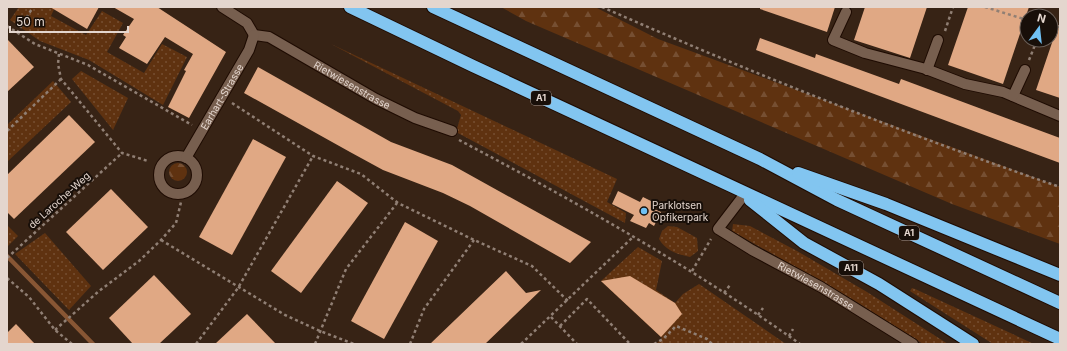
<svg xmlns="http://www.w3.org/2000/svg" width="1067" height="351" font-family="Inter,sans-serif">
	<defs>
		<pattern id="grass-dots" width="8" height="8" patternUnits="userSpaceOnUse"><rect width="8" height="8" fill="#5f3210"/><path d="M2 2h.1M6 6h.1" fill="none" stroke="#764f32" stroke-width="1.8" stroke-linecap="round"/></pattern>
		<pattern id="forest-firs" width="22" height="20" patternUnits="userSpaceOnUse"><rect width="22" height="20" fill="#5f3210"/><path d="M5 1l3.5 6h-7zM16 11l3.5 6h-7z" fill="#764f32"/></pattern>
	</defs>
	<rect width="100%" height="100%" fill="#372315"/>
	<!-- grass -->
	<g fill="url(#grass-dots)">
		<polygon points="19,7 55,7 51,16 86,35 102,11 123,23 107,52 144,73 162,44 187,57 163,105 89,60 40,41 10,20"/>
		<polygon points="331,44 617,179 607,202 626,213 625,223 456,132 461,115 458,111"/>
		<polygon points="81,71 128,98 113,130 72,79"/>
		<polygon points="53,81 71,102 7,162 7,125"/>
		<polygon points="733,224 750,226 797,251 867,292 948,344 923,344 852,299 732,231"/>
		<polygon points="7,225 18,236 7,247"/>
		<path d="M668,226L677,227L697,238L698,251L690,257C677,254 666,251 659,239L662,231Z"/>
		<polygon points="45,233 91,286 69,310 15,254"/>
		<polygon points="638,247 662,261 656,290 675,303 683,294 699,284 786,344 656,344 662,338 601,281"/>
		<polygon points="912,288 915,289 1034,344 993,344 913,293 910,291"/>
	</g>
	<!-- forest -->
	<g fill="url(#forest-firs)">
		<polygon points="501,7 595,7 658,39 1060,187 1060,244 952,204 526,21"/>
		<circle cx="178" cy="172" r="9"/>
	</g>
	<g fill="none" stroke-linecap="round" stroke-linejoin="round">
		<!-- stream -->
		<polyline stroke="#885634" stroke-width="4.5" points="7,256 93,344"/>
	</g>
	<!-- building -->
	<g fill="#e0a884">
		<polygon points="50,7 99,7 87,29"/>
		<polygon points="113,7 157,7 226,52 189,118 168,107 186,71 184,70 193,54 165,37 147,64 119,48 126,37 123,35 134,19"/>
		<polygon points="760,7 835,7 827,32 760,9"/>
		<polygon points="865,7 927,7 910,58 854,40"/>
		<polygon points="968,7 1029,7 1003,84 948,65"/>
		<polygon points="1058,25 1060,25 1060,98 1036,90"/>
		<polygon points="760,38 815,58 816,54 899,84 901,79 1060,138 1060,163 756,50"/>
		<polygon points="7,39 34,67 7,92"/>
		<polygon points="258,67 391,142 452,165 591,242 570,263 470,206 443,193 383,170 350,152 244,93"/>
		<polygon points="69,115 95,142 14,219 7,212 7,175"/>
		<polygon points="253,139 286,157 232,255 199,237"/>
		<polygon points="337,181 368,203 301,293 271,271"/>
		<polygon points="111,189 148,227 103,270 66,232"/>
		<polygon points="618,191 640,202 643,197 657,204 654,209 661,212 654,226 649,223 646,228 630,221 634,215 612,204"/>
		<polygon points="405,222 438,241 384,339 351,321"/>
		<polygon points="506,271 526,293 541,290 485,344 430,344"/>
		<polygon points="154,275 191,314 159,344 133,344 109,318"/>
		<polygon points="630,276 675,303 682,314 661,337 601,281"/>
		<polygon points="247,314 276,344 215,344"/>
		<polygon points="16,324 35,344 7,344 7,333"/>
	</g>
	<g fill="none" stroke-linecap="round" stroke-linejoin="round">
		<!-- minor casing -->
		<g stroke="#1e0b02" stroke-width="12">
			<g id="minor">
				<polyline points="222,7 247,23 254,35"/>
				<polyline points="846,12 833,40 865,53 926,69 965,84 1003,92 1060,116"/>
				<path id="s1" d="M254,35L269,37L376,99L415,118L452,131"/>
				<polyline points="927,70 938,40"/>
				<polyline points="1013,96 1025,70"/>
				<circle cx="178" cy="175" r="19"/>
				<path id="s2" d="M186,158L249,50L254,35"/>
				<path id="s3" d="M744,195L718,229L752,250L821,287L913,344"/>
			</g>
		</g>
		<!-- highway casing -->
		<g stroke="#1e0b02" stroke-width="14">
			<g id="highway">
				<polyline points="350,7 473,66 1060,339"/>
				<polyline points="433,7 760,159 837,200 1060,303"/>
				<polyline points="798,173 886,204 1060,275"/>
				<polyline points="750,200 804,243 879,284 973,344"/>
			</g>
		</g>
		<!-- path -->
		<g stroke="#907f74" stroke-width="2.5" stroke-dasharray="3 3" stroke-linecap="butt">
			<path d="M602,7C752,73 905,134 1060,187"/>
			<polyline points="985,7 1027,20"/>
			<polyline points="1051,25 1060,27"/>
			<polyline points="7,26 35,44 88,65 192,125"/>
			<polyline points="945,31 953,7"/>
			<polyline points="17,33 33,7"/>
			<polyline points="59,54 58,64 61,79 122,153 148,161"/>
			<polyline points="1029,60 1037,40"/>
			<polyline points="232,103 313,156 361,174 398,203 474,240 532,266 568,301"/>
			<polyline points="7,131 61,79"/>
			<path d="M459,140C576,202 692,267 800,344"/>
			<polyline points="161,240 285,315 320,331 354,344"/>
			<polyline points="7,258 122,153"/>
			<polyline points="692,271 711,239"/>
			<polyline points="7,278 29,297 55,330 72,344"/>
			<polyline points="724,293 730,285"/>
			<polyline points="758,315 763,308"/>
			<polyline points="551,317 577,344"/>
			<polyline points="560,326 587,299 630,344"/>
			<polyline points="55,330 99,291 139,261 161,240 176,223 181,202"/>
			<polyline points="789,336 793,329"/>
			<polyline points="196,344 238,288 313,156"/>
			<polyline points="315,344 346,269 397,203"/>
			<polyline points="410,344 424,309 474,240"/>
			<polyline points="521,344 633,237"/>
			<polyline points="654,344 663,339 676,326 707,339 712,344"/>
		</g>
		<!-- minor -->
		<use href="#minor" stroke="#775f4f" stroke-width="10"/>
		<!-- highway -->
		<use href="#highway" stroke="#82c5f0" stroke-width="12"/>
	</g>
	<!-- markers -->
	<circle fill="#70c1f4" stroke="#180f09" stroke-width="1.5" cx="644" cy="211" r="4"/>
	<g text-anchor="middle" stroke-width="4" stroke-linejoin="round" paint-order="stroke">
		<!-- shield labels -->
		<g fill="#180f09" stroke="#a79a93" stroke-width="1">
			<rect x="531" y="91" width="20" height="14" rx="3"/>
			<rect x="899" y="226" width="20" height="14" rx="3"/>
			<rect x="839" y="261" width="24" height="14" rx="3"/>
		</g>
		<g font-size="9" font-weight="bold" fill="#e4d6ce">
			<text x="541" y="101">A1</text>
			<text x="909" y="236">A1</text>
			<text x="851" y="271">A11</text>
		</g>
		<!-- street labels -->
		<g font-size="10" fill="#e4d6ce" stroke="#180f09">
			<text dy="4" stroke="none"><textPath href="#s1" startOffset="111">Rietwiesenstrasse</textPath></text>
			<text dy="4" stroke="none"><textPath href="#s2" startOffset="71">Earhart-Strasse</textPath></text>
			<text transform="translate(59 200) rotate(-42)" y="4">de Laroche-Weg</text>
			<text dy="4" stroke="none"><textPath href="#s3" startOffset="156">Rietwiesenstrasse</textPath></text>
		</g>
		<!-- poi labels -->
		<g font-size="10" fill="#e4d6ce" stroke="#180f09" text-anchor="start">
			<text x="652" y="209">Parklotsen<tspan x="652" dy="12">Opfikerpark</tspan></text>
		</g>
	</g>
	<!-- border -->
	<rect width="1067" height="351" fill="none" stroke="#e4d6ce" stroke-width="16"/>
	<!-- north arrow -->
	<g transform="translate(1039 28) rotate(15)"><circle r="19" fill="#180f09" stroke="#6a5f58"/>
	<path d="M0-3L7 15L0 10L-7 15Z" fill="#70c1f4"/>
	<text y="-6" font-size="11" font-weight="bold" text-anchor="middle" fill="#e4d6ce">N</text>
	</g>
	<!-- scale -->
	<path d="M10 26v6h118v-6" fill="none" stroke="#e4d6ce" stroke-width="2"/>
	<text x="16" y="26" font-size="12" fill="#e4d6ce" stroke="#180f09" stroke-width="3" paint-order="stroke">50 m</text>
</svg>
